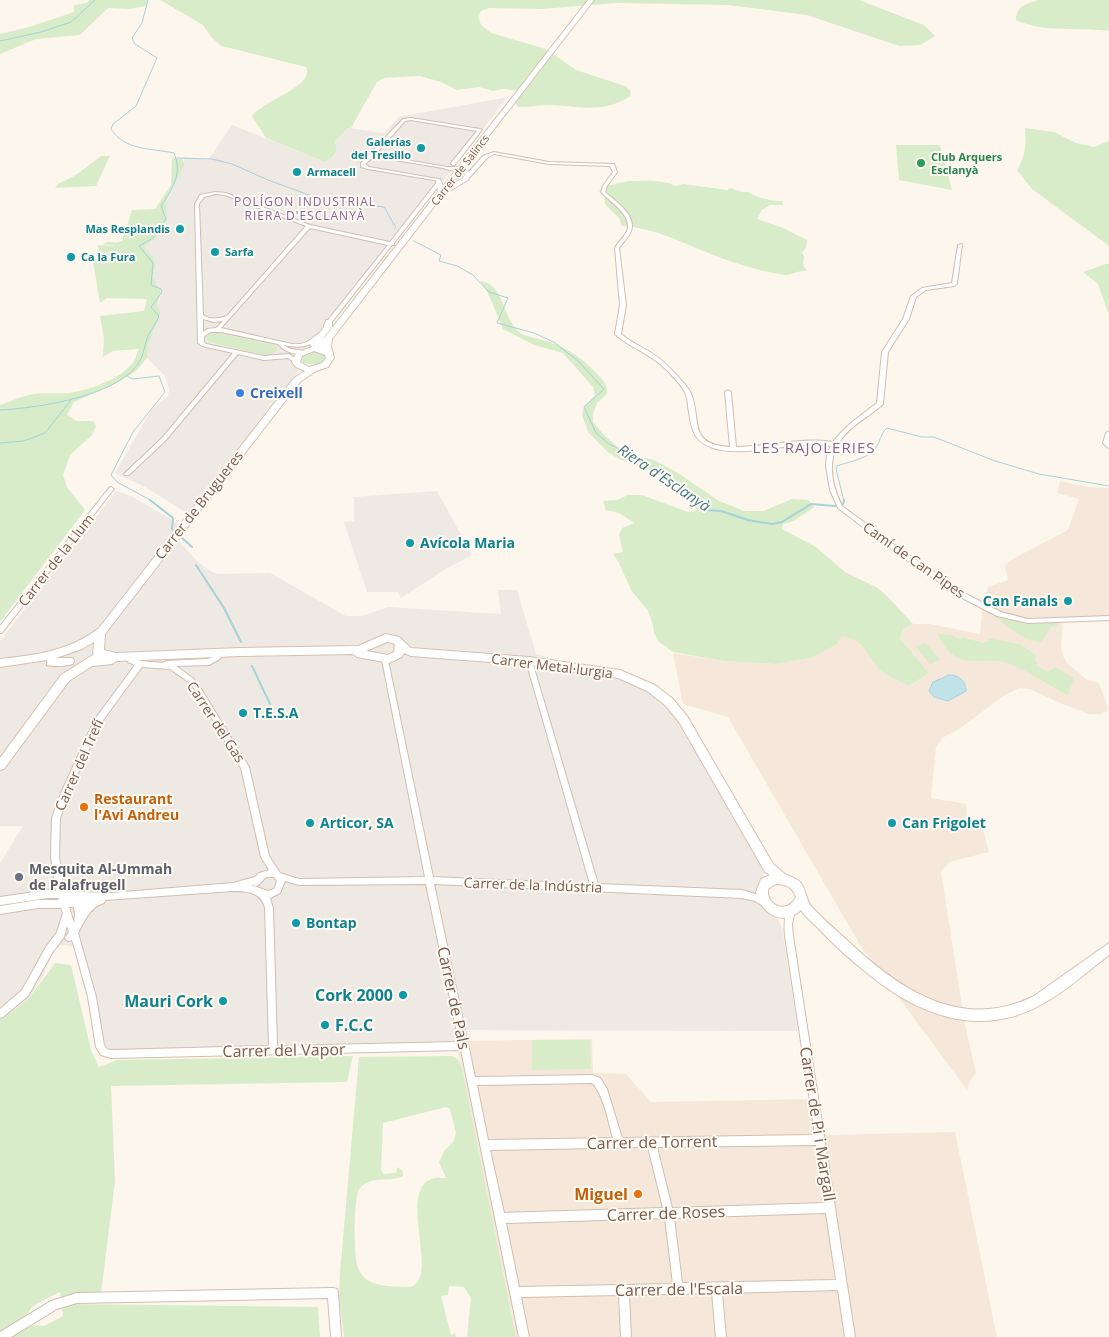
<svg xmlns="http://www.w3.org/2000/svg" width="1109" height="1337" font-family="'Open Sans',sans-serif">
	<rect width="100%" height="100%" fill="#fdf6ec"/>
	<!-- residential -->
	<g fill="#f5e8da">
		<polygon points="1060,481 1087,487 1109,488 1109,618 1063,620 1061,646 1063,656 1067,663 1086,679 1099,683 1109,710 1101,714 1089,714 1060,703 1030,689 1019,688 1005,695 959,729 942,738 936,747 931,798 966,804 967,824 983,829 989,852 949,862 941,872 965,1025 976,1073 970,1081 967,1090 860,945 728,717 683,704 673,653 724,661 775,664 811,658 836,645 842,635 857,639 865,647 876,665 909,686 929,673 900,638 903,629 913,624 930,624 980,634 983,606 988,587 1008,580 1005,566 1009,561 1068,530 1079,499 1057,493"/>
		<polygon points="592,1039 593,1073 626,1074 651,1102 818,1099 825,1135 955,1132 997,1337 516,1337 456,1041"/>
	</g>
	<!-- industrial -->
	<g fill="#efe9e4">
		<polygon points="508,97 315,346 298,351 292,360 298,369 297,373 187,513 145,487 115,473 152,409 168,396 169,389 165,376 147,358 148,346 161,313 157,307 160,299 159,286 155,281 144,249 146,245 156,238 164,225 167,219 166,201 185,164 183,157 208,160 232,125 325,162 334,157 337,150 335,142 349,128 384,133 399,117"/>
		<polygon points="116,491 131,496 169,518 186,530 179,541 197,561 207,569 217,574 270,573 346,616 362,616 388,607 501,614 498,590 517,590 536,654 636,682 669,704 765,871 758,894 776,915 782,927 798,1031 461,1030 464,1046 104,1052 79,948 65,945 59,946 52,955 42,978 30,997 15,1010 0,1019 0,863 23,826 0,826 0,641"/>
		<polygon points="437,491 472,555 444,570 401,598 398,592 367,592 344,522 354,521 354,497"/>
	</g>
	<!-- green -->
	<g fill="#d8ecc9" fill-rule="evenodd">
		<polygon points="90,0 148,0 145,6 130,9 108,8 80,35 36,39 0,54 0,34 29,27 74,12 74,5 86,3"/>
		<path d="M160,0H859L924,25L935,36L920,45L899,46L807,15L728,5L616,3L542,9L489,8L481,11L478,16L481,25L491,33L546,49L576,70L625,86L631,91L630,96C605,113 582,107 554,105C543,105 531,107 519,107L515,104L521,91L504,89L493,91L479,87L457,90L441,82L420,76L384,78L377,82L351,128H348L335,142L337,150L333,157L325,162L266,138L252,116C262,101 316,86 306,67L222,46L212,38L203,25Z"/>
		<path d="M1039,0H1109V31C1079,27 1044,33 1016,20C1015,7 1028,3 1039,0Z"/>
		<path d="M1025,128L1054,132L1076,143L1094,147L1109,141V246L1032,189L1017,170C1026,155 1026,145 1025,128Z"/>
		<polygon points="896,145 940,145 952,190 899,180"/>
		<polygon points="101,156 110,156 96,186 55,188 58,184 76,175"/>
		<path d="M172,158L182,159L185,164L166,201L167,219L164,225L156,238L146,245L145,248C155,257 156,263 153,276L161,292L157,306L161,312L148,346L147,358L136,371L111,386L74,402L67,415L77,421H93L96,426L92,435L70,455L63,475L67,487L85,510L0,622V405C10,402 19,397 29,395C42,392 55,394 68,393C90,391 137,374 138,349L113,351L103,357L104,338L100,316L144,311L147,299L107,298L100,303L93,261L100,260L98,245L116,246L103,244C108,240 116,244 122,241L132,210L155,209L171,185Z"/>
		<path d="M628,181C641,181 665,179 675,186L683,184L727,190L730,188L742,192H748C755,197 773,202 782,201L783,205H770L762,210L757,219L781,227L807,240L806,248L802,252L804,257L803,264L807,271C799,270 793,275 785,275C769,273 751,268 736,263C699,252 661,228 622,226L619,218L605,204L604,196L599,192L602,187Z"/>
		<polygon points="1109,263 1109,315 1098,284 1083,272"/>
		<path d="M480,281C506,283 502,325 524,335C533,338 542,340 550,342C569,349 582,358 595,372C602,379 608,384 607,394L597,403L593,414V422L603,434L624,453L654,460L678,473L719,501L744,511H763L792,499L808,500L814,507L794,521L783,524L782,529L816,547L845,572L876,587L887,596L913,624L903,629L900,638L929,673L909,686C897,680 885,676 876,665C862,648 867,642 842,636L836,645L811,658L775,664L724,661L673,652L659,642L654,633L653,625L648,611L631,590L619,563L613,554L623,552L619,535L622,528L634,523L619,513L606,510L603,501L617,500L628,495H642L688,512L696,511V508L682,497L679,487L657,473L621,460L609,453L588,432L582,415L584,407L595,395L593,387L563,353L534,345L503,329L488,293Z"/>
		<polygon points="211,333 219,333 271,344 276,346 278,350 271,355 266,355 208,342 206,337"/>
		<polygon points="313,351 324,354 326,359 317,365 303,363 302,361 303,356"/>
		<path d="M992,614L1025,624L1058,623L1057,626L1051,627L1041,642C1022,641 1006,625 992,614Z"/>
		<path d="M936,633L952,635L954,637L961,639L962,637L983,643L989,641L988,638L1020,644L1036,655L1035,660L1038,662L1036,666L1048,672L1055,667L1074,678L1068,696C1049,685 1030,672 1010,664C993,657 969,665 956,657C947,652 942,641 936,633Z"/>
		<polygon points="926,643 940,660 930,664 915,646"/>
		<path d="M55,963L71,965L91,1050L99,1067L117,1060L353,1056L347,1082L111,1086L115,1181L101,1294L71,1295V1304L318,1307L320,1337H10C21,1331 31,1323 44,1326L63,1316L60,1292L38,1303L32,1307L24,1319L0,1332V1019L15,1010L30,997Z"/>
		<polygon points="532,1040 590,1040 591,1069 532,1070"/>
		<path d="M451,1056C458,1057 460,1062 462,1069L516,1337H467L471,1298L464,1287L449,1286L448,1295L441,1296L451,1335L455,1333L456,1337H344L339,1297L340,1273L359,1057ZM446,1107L450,1109L456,1133L453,1142L445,1150L439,1162L446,1178C442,1178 435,1177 431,1179C397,1194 441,1278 410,1287C395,1286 372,1288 362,1275C360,1273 358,1268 357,1265C354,1254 353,1196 360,1188C372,1175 388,1183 403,1176V1171L397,1167L396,1173L384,1174L381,1170L383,1123Z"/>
	</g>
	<!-- water -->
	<path fill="#bfe3e8" stroke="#a5d3da" d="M949,675C959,675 966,681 966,691L948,701L934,697L929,691L933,682Z"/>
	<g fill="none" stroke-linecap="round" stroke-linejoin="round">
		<!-- stream-far1 -->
		<g stroke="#a5d3da" stroke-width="1">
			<polyline points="0,41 41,32 71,22 95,0"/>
			<polyline points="177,158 212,159 232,164 268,180 320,199 384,207 396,228"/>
			<polyline points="414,241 441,255 439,261 457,266 473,275 489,292 508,298 497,323 534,333 554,342 578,361 604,389 584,407 596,433 609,444 637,457 662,473 695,501"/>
			<polyline points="127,376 132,379 159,376 165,392 133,432 111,475 117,482 152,501"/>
			<path d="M0,410C38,408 123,396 141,359C144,352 145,343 148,336C151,329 157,323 159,316L151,307L162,292L161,289L151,285L153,263L139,246L153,238L166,219L161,206C172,189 183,174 174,153C151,148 125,151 111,129L113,124L136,106L157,58L135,44L132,38L142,23L148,0"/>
			<polyline points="0,443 24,441 45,433 71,400"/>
			<path d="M844,501L836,469L837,466C850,461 870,459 877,446C881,439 881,433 887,428L922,437H934L995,461L1039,474L1109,486"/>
		</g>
		<!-- stream -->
		<g stroke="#a5d3da" stroke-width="2">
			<polyline points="150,500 173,518 172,529 174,531"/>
			<polyline points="694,500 706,510 721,511 748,520 772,524 782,522 811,504 835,506 843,504 844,500"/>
			<polyline points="182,538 192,547"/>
			<polyline points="196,565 224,608 241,642"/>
			<polyline points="252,666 270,704"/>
		</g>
		<!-- street casing -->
		<g stroke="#d1beb0" stroke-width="2">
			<g id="street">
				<polygon points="411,118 480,129 482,130 455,165 453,165 451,164 451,163 477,131 411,120 405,121 374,156 377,155 447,167 449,167 449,169 377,157 371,159 365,164 369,167 438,179 440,179 440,181 368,169 361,167 361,163 403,119"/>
				<path d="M494,152L549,162L614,164L617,172L607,186L605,192C615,201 637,215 631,231C629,237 623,242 619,248L626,305L621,334C630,342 643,347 653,354C664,361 673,371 681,380C686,385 690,390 692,396C701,424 689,444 730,447L725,392L728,390L731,392L736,447C769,447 800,437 833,442C845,426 861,415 877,403L882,352L903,319L911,296L922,288L952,283L958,245L962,244L957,284L954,286L926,290L916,297L909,319L888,352L883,404C874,413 862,419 852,428C826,450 828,477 842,506L903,551L968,595L1001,612L1028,619L1109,616V620L1028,623L997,616L964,599L899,555L838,508L830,490L826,466L827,454L831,446C794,440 757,456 721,450C693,444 692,432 688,406C688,400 686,394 683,389C674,376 660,362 647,355C636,348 624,343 615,334L620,305L615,248C618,242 624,237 627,231C633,215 610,202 601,192L603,186L613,172L610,166L549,164L494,154L487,158L470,177H466V175L483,156Z"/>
				<path d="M437,182L441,183L394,243V245H392L328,327H324V325L388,245L310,228L221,328L292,344C306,345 308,341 318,334L321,336L320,337C309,348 298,348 284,345C292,352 298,348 305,352C295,356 285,352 278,344L221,332H210L204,337V342L206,344L264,356L289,354L299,361L298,362H294L288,358L264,360L238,354L166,440L129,475H125L124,474L125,473L162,438L233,353L202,346L198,343L195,204L200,195L215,192L226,193L310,225L390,242ZM215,194L225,195L306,226L227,316C218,319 211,320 203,315L199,204L204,197ZM203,319L214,322L223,321L216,328L207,329L203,332Z"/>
				<polygon points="1109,431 1109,448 1107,447 1103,443 1106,433"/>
				<polygon points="111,487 114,489 113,490 2,633 0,633 0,626 109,488"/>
				<path d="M218,654L221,657L220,659L209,665L176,666L194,679L200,687L249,767L269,856L280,873L299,879L425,877L382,660L385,657L388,660L433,877L590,884L526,661L529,658L532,661L598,884L742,890C752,893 763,895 769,903L768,906L765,907L755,901L742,898L434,884L475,1077L592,1075L600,1078L607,1089L622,1138L815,1135L785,936C784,926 784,918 788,908L791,907L794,908L795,911L792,924L793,936L855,1337H845L838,1290L722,1293L726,1337H716L712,1293L629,1295L631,1337H621L619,1295L521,1297L529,1337H519L461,1050L111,1058L101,1055L96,1047L88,997L74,946L72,940L69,941L66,940L65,937L69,932L67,926L64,937L52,953L28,996L3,1017L0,1018V1009L22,990L46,947L57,932L63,913L61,908H38L0,914V906L38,900H59L58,898H48L0,905V897L48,890L56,891L51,857L52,818L61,793L95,719L135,665L128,662L127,660L128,658L130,657L141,661L163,663L166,661L208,659ZM142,667L170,669L190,683L196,691L241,768L261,857L269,870L259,873L255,877L233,883L111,893L77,892L74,887L71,885L68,887L67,889L68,891H64L59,857L60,818L69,793L101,723ZM267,877H274L277,881L274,889L268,891L251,885H253L256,886C261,885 262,879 267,877ZM285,881L299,885L426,884L459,1042L277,1046L273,908L270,898L280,893ZM233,891C247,891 261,892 265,908L269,1046L111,1050L107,1049L104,1045L96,997L78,933C84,922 90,907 104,903L105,900ZM69,907H74L75,914L74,923ZM592,1083C603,1093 609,1124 613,1138L488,1140L477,1085ZM816,1145L825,1203L672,1208L657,1147ZM648,1147L663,1208L504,1213L490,1150ZM826,1213L836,1280L682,1283L674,1218ZM665,1218L673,1284L519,1287L506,1223Z"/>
				<polygon points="333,1288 337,1289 338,1293 341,1337 331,1337 328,1298 77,1303 57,1309 11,1337 0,1337 0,1332 51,1301 77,1293"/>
			</g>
		</g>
		<!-- secondary casing -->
		<g stroke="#d6c0b0" stroke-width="2">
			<path id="secondary" d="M588,0H594L464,168L471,174L468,180L443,195L332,339L331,346L334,358L328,367L316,371L300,382L105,634L104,650L116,653L240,648L358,646L386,634L399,637L411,648L529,657L620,670L655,685L673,699L687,716L773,864C777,867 781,871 785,874C790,877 797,878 801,883C806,890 806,901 812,907C823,919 836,930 848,941C900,990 962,1032 1034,996L1109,943V955C1087,972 1066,991 1041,1005C976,1040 913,1013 861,968C846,956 832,943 819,929C813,923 805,917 801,910C783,927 761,914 756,892L761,879L770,875L765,872L679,722L665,705L647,691L618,678L529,665L411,656L404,653L402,657L389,663L357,657L353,654L240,656L117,661L112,664L92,666L69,681L4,769L0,770V758L61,675L93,655L94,642L82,649L56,658H73L74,661L73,664C65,666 55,667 47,665V660L0,667V659C36,655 70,651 99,628L294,378L305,371L296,367L292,362L296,353L312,347L310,345L324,327L326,320H332V327L322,340L325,337L438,192L436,179H440L443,186L455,171L445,169V167H458ZM461,172L465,174L463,178L451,185ZM314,351L325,355L326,358L322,363L309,367L300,362L302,356ZM387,642L393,643L395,645L394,652L388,655L366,651ZM776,884C786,884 792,887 796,897C788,914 766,907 768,889Z"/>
		</g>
		<!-- street -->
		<use href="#street" fill="#fff" fill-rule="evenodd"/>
		<!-- secondary -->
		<use href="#secondary" fill="#fff" fill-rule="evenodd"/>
	</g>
	<!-- markers -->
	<g fill="#0f9aa8" stroke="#fffaf3" stroke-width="2">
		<circle cx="421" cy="148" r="5"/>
		<circle cx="297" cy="172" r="5"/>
		<circle cx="180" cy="229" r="5"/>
		<circle cx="215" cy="252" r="5"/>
		<circle cx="71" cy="257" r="5"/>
		<circle cx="410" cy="543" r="5"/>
		<circle cx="1068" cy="601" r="5"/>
		<circle cx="243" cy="713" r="5"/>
		<circle cx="310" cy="823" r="5"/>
		<circle cx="892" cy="823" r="5"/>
		<circle cx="296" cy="923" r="5"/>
		<circle cx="403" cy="995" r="5"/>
		<circle cx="223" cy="1001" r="5"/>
		<circle cx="325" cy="1025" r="5"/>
	</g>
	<circle fill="#2e9e5b" stroke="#fffaf3" stroke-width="2" cx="921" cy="163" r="5"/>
	<circle fill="#3f7fe0" stroke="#fffaf3" stroke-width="2" cx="240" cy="393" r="5"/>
	<g fill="#e8710a" stroke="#fffaf3" stroke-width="2">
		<circle cx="84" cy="807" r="5"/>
		<circle cx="638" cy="1194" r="5"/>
	</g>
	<circle fill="#6b7280" stroke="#fffaf3" stroke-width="2" cx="19" cy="877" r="5"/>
	<g text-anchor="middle" stroke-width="4" stroke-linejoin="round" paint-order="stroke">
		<!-- far-culture labels -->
		<g font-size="11" font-weight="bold" fill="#0d838f" stroke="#fffaf3" text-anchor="start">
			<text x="411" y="146" text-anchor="end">Galerías<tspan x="411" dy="13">del Tresillo</tspan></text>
			<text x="307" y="176">Armacell</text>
			<text x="170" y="233" text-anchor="end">Mas Resplandis</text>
			<text x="225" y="256">Sarfa</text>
			<text x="81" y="261">Ca la Fura</text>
		</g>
		<!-- far-leisure labels -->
		<g font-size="11" font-weight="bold" fill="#27864d" stroke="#fffaf3" text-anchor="start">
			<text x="931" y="161">Club Arquers<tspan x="931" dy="13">Esclanyà</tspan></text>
		</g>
		<!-- far-street labels -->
		<g font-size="11" fill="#7a5c4d" stroke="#fffaf3">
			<text transform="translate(460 170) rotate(-52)" y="4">Carrer de Salincs</text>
		</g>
		<!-- far-neighbourhood labels -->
		<g font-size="12" letter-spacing="1" fill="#846695" stroke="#fffaf3">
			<text x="305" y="206">POLÍGON INDUSTRIAL<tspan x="305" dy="14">RIERA D'ESCLANYÀ</tspan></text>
		</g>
		<!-- shop labels -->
		<g font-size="14" font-weight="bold" fill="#366cbe" stroke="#fffaf3" text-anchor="start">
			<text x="250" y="398">Creixell</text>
		</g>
		<!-- street labels -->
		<g font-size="14" fill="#7a5c4d" stroke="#fffaf3">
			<text transform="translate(199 505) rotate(-52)" y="5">Carrer de Brugueres</text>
			<text transform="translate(56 560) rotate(-52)" y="5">Carrer de la Llum</text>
			<text transform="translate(914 560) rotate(35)" y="5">Camí de Can Pipes</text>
			<text transform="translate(552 666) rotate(7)" y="5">Carrer Metal·lurgia</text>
			<text transform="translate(216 722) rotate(57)" y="5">Carrer del Gas</text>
			<text transform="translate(79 765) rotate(-66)" y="5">Carrer del Trefí</text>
			<text transform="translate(533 885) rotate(2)" y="5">Carrer de la Indústria</text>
		</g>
		<!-- culture labels -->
		<g font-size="14" font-weight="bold" fill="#0d838f" stroke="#fffaf3" text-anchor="start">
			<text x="420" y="548">Avícola Maria</text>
			<text x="1058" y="606" text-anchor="end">Can Fanals</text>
			<text x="253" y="718">T.E.S.A</text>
			<text x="320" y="828">Articor, SA</text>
			<text x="902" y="828">Can Frigolet</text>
			<text x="306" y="928">Bontap</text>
		</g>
		<!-- food labels -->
		<g font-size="14" font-weight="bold" fill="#c56008" stroke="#fffaf3" text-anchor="start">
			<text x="94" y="804">Restaurant<tspan x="94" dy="16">l'Avi Andreu</tspan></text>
		</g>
		<!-- worship labels -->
		<g font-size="14" font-weight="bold" fill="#5b616d" stroke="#fffaf3" text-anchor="start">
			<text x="29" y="874">Mesquita Al-Ummah<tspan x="29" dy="16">de Palafrugell</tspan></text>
		</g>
		<!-- neighbourhood labels -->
		<g font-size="15" letter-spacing="1" fill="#846695" stroke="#fffaf3">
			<text x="814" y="453">LES RAJOLERIES</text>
		</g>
		<!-- water labels -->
		<g font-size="15" font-style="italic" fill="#437c86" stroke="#fffaf3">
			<text transform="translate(664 478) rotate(34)" y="5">Riera d'Esclanyà</text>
		</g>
		<!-- near-culture labels -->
		<g font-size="16" font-weight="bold" fill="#0d838f" stroke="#fffaf3" text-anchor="end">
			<text x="393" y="1001">Cork 2000</text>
			<text x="213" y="1007">Mauri Cork</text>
			<text x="335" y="1031" text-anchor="start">F.C.C</text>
		</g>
		<!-- near-street labels -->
		<g font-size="16" fill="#7a5c4d" stroke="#fffaf3">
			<text transform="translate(454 998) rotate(78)" y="6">Carrer de Pals</text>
			<text transform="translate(284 1050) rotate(-1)" y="6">Carrer del Vapor</text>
			<text transform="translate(818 1124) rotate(81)" y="6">Carrer de Pi i Margall</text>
			<text transform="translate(652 1142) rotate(-1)" y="6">Carrer de Torrent</text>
			<text transform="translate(666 1213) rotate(-2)" y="6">Carrer de Roses</text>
			<text transform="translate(679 1289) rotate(-1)" y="6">Carrer de l'Escala</text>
		</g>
		<!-- near-food labels -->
		<g font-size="16" font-weight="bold" fill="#c56008" stroke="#fffaf3" text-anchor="end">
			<text x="628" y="1200">Miguel</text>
		</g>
	</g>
</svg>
